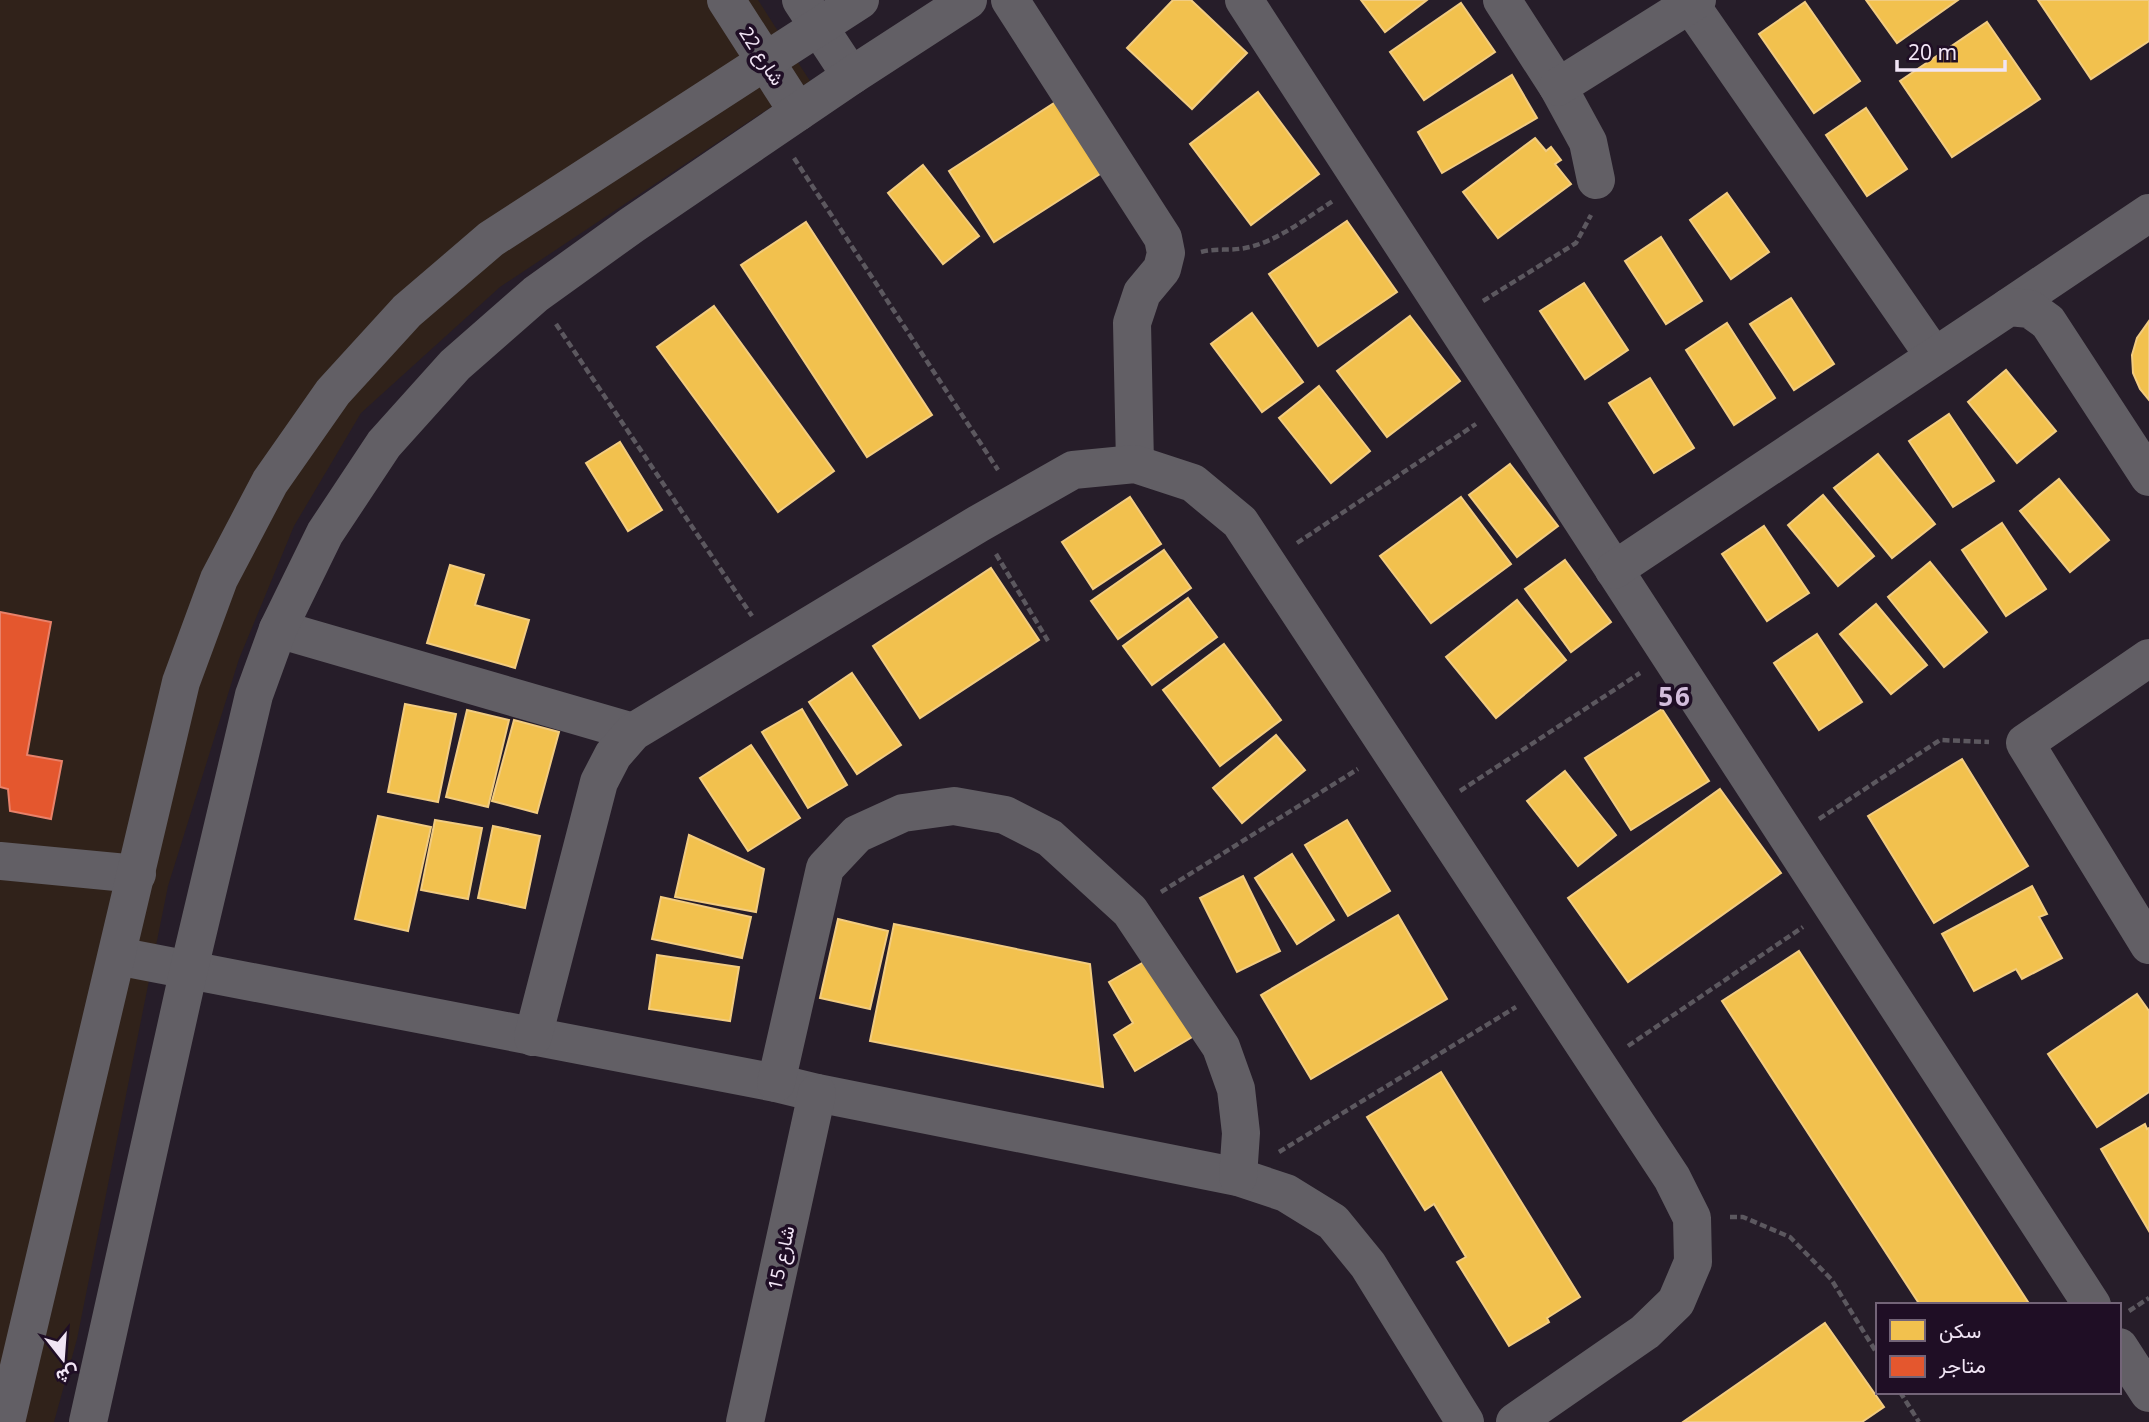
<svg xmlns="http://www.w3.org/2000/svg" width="2149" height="1422" font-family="'Noto Sans',Vazirmatn,sans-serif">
	<rect width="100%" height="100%" fill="#261d29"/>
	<!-- commercial -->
	<polygon fill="#30221a" points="0,0 758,0 810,81 500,287 361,413 294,526 239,659 168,886 77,1339 54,1422 0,1422"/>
	<!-- homes -->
	<g fill="#f2c14e" stroke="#f2cc80" stroke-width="2">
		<polygon points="1173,0 1191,0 1247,53 1192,109 1127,48"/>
		<polygon points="1361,0 1427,0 1385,32"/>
		<polygon points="1866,0 1958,0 1897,43"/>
		<polygon points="2038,0 2149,0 2149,41 2091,79"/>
		<polygon points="1805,2 1860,81 1814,113 1759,34"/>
		<polygon points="1461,3 1495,52 1424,100 1390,52"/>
		<polygon points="1987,22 2040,99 1952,157 1900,81"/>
		<polygon points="1512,75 1537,118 1442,173 1418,132"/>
		<polygon points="1258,92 1319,174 1251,225 1190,144"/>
		<polygon points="1065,96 1111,167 994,242 949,171"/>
		<polygon points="1866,108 1907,169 1867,196 1826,135"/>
		<polygon points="1535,138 1546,151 1551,147 1561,160 1555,164 1571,184 1498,238 1463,192"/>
		<polygon points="923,165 979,236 943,264 888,193"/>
		<polygon points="1727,193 1769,252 1731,279 1690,220"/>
		<polygon points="1347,221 1397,292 1318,346 1269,274"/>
		<polygon points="806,222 932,415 867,457 741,265"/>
		<polygon points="1661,237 1702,301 1666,324 1625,261"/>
		<polygon points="1584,283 1628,350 1585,379 1540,311"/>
		<polygon points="1791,298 1834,364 1794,390 1750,324"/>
		<polygon points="714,306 834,471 778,512 657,347"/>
		<polygon points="1252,313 1303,382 1262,412 1211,344"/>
		<polygon points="1410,316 1460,381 1387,437 1337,371"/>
		<polygon points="2149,321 2149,400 2140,389 2133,373 2132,355 2137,338"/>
		<polygon points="1727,323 1775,398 1734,425 1686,350"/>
		<polygon points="2006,370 2056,431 2017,463 1968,402"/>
		<polygon points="1650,378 1694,448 1654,473 1609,403"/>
		<polygon points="1319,386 1370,451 1331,483 1279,418"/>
		<polygon points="1949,414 1994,481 1953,507 1909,441"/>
		<polygon points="620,442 662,510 628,531 586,463"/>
		<polygon points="1878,454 1935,524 1892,558 1834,488"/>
		<polygon points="1510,464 1558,526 1517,557 1469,495"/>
		<polygon points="2059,479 2109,540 2070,572 2020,511"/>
		<polygon points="1823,495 1874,556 1838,586 1788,525"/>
		<polygon points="1130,497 1161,544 1093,589 1062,542"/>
		<polygon points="1461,497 1511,564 1431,623 1380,556"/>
		<polygon points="2002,523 2046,589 2006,616 1962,550"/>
		<polygon points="1764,526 1809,593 1767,621 1722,554"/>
		<polygon points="1164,550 1191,588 1118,639 1091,601"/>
		<polygon points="1565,560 1611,622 1571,652 1525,589"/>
		<polygon points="1930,562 1987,632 1944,667 1888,597"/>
		<polygon points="450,565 484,575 475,605 529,620 515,668 427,643"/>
		<polygon points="991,568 1039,640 920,718 873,646"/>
		<polygon points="1188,598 1217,637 1152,685 1123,646"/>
		<polygon points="1517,600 1566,660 1496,718 1446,657"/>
		<polygon points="1876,604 1927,665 1891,694 1840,634"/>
		<polygon points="1817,634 1862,702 1819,730 1774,663"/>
		<polygon points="1224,644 1281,720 1220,766 1163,690"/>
		<polygon points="852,673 901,745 857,774 809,702"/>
		<polygon points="405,704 456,714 438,802 388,792"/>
		<polygon points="802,709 847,785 808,808 762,732"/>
		<polygon points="1662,709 1709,781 1631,830 1585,758"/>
		<polygon points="467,710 509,720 488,807 446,797"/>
		<polygon points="514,720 559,732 537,813 492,801"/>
		<polygon points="1276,735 1305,770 1242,823 1213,788"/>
		<polygon points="751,745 800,818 748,851 700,778"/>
		<polygon points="1962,759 2028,866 1934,923 1868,816"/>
		<polygon points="1565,771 1616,835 1578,866 1527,801"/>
		<polygon points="1720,789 1781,873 1628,982 1568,898"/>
		<polygon points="378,816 431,827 408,931 355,919"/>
		<polygon points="435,820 482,828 468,899 421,890"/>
		<polygon points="1347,820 1390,891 1348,916 1305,845"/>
		<polygon points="493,826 540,836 525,908 478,898"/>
		<polygon points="689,835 764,869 756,912 675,897"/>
		<polygon points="1292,854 1334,920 1297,944 1255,878"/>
		<polygon points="1243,876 1280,951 1237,972 1200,898"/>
		<polygon points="2032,886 2047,914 2039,917 2062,958 2022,979 2016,969 1974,991 1942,934"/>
		<polygon points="661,897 751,917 742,958 652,939"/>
		<polygon points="1398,915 1447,999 1311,1079 1261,995"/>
		<polygon points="838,919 888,931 870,1009 820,998"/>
		<polygon points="894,924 1090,964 1103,1087 870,1041"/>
		<polygon points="1799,951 2030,1305 1920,1305 1722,1001"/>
		<polygon points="657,955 739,967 730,1021 649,1009"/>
		<polygon points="1149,959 1194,1036 1135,1071 1114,1035 1133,1023 1109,982"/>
		<polygon points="2137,994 2149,1011 2149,1092 2097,1127 2048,1054"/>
		<polygon points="1441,1072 1580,1297 1547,1318 1549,1322 1509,1346 1457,1262 1466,1257 1434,1204 1425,1210 1367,1117"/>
		<polygon points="2145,1124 2147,1129 2149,1128 2149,1231 2101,1149"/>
		<polygon points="1825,1323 1884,1407 1862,1422 1683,1422"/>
	</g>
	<!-- shops -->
	<polygon fill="#e4572e" stroke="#e8826a" stroke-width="2" points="0,612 51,622 27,755 62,761 51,819 10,811 8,789 0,787"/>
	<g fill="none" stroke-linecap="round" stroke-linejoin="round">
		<!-- path -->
		<g stroke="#5c585f" stroke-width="4.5" stroke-dasharray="7 3.5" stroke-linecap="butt">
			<polyline points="794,158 998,470"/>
			<path d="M1201,252C1216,248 1230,251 1245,248C1277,242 1306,218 1333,201"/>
			<polyline points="1483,301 1576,243 1591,215"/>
			<polyline points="556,324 752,616"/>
			<polyline points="1297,543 1476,424"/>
			<polyline points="996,554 1048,641"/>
			<polyline points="1460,791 1640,673"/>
			<polyline points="1819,819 1940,740 1989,742"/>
			<polyline points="1161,892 1358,769"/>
			<polyline points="1628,1046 1803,927"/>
			<polyline points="1279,1152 1516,1007"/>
			<polyline points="1730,1217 1743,1217 1790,1237 1831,1279 1878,1355"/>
			<polyline points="2129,1311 2149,1298"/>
			<polyline points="1900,1392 1919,1422"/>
		</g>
		<!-- minor -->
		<g stroke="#625f65" stroke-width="38">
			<polyline points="726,0 798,112"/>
			<polyline points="801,0 851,76"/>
			<polyline points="1010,0 1163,238 1166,253 1162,269 1142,293 1132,323 1135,464"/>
			<polyline points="1244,0 2092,1305"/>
			<polyline points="1502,0 1558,87 1588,142 1596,180"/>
			<polyline points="1690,4 1934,356"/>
			<polyline points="1558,87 1697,0"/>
			<polyline points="2009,307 2149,213"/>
			<polyline points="1614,570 2009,307 2030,309 2048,322 2149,477"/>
			<polyline points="278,629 633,732"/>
			<polyline points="2149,658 2025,743 2149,945"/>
			<polyline points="0,861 137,874"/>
			<polyline points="117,956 776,1083 817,1093 1238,1177 1286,1193 1333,1222 1368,1265 1465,1422"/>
			<polyline points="533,1037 599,782 613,755 633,732 978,524 1073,470 1135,464 1193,483 1240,522 1672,1178 1692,1218 1693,1262 1676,1302 1645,1332 1515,1422"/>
			<polyline points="776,1083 825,868 857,834 903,813 954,806 1005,815 1050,838 1130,911 1221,1047 1236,1089 1241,1133 1238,1177"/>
			<polyline points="2119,1347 2149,1393"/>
			<polyline points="6,1422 181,682 219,579 270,482 333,392 407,311 491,239 860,0"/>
			<polyline points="88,1422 189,969 254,695 278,629 325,533 384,444 455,365 536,294 632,225 851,76 968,0"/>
			<polyline points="745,1422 817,1093"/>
		</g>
	</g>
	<g text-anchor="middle" stroke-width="7" stroke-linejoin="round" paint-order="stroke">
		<!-- street labels -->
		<g font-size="19" fill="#f1e5f5" stroke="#1f0e25">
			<text transform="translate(762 56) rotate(57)" y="7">شارع 22</text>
			<text transform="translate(781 1258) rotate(-78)" y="7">شارع 15</text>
		</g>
		<!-- district labels -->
		<g font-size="26" font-weight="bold" letter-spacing="2" fill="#d3bddc" stroke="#1f0e25">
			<text x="1675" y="706">56</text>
		</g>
	</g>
	<!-- legend -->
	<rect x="1876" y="1303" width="245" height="91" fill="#1f0e25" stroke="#736478" stroke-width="2"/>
	<rect x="1890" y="1320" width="35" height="21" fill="#f2c14e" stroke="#736478" stroke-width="2"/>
	<text x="1939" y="1338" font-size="21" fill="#f1e5f5">سكن</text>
	<rect x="1890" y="1356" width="35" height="21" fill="#e4572e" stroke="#736478" stroke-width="2"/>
	<text x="1939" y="1373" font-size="21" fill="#f1e5f5">متاجر</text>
	<!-- north arrow -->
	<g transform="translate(63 1359) rotate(163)" stroke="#1f0e25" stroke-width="5" paint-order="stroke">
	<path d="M0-5L12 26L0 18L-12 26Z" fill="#f1e5f5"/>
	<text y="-10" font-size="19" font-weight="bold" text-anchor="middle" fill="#f1e5f5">ش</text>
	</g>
	<!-- scale -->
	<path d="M1897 60v10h108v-10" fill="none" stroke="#f1e5f5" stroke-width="3.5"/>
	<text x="1908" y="60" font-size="21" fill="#f1e5f5" stroke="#1f0e25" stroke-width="5" paint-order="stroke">20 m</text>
</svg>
